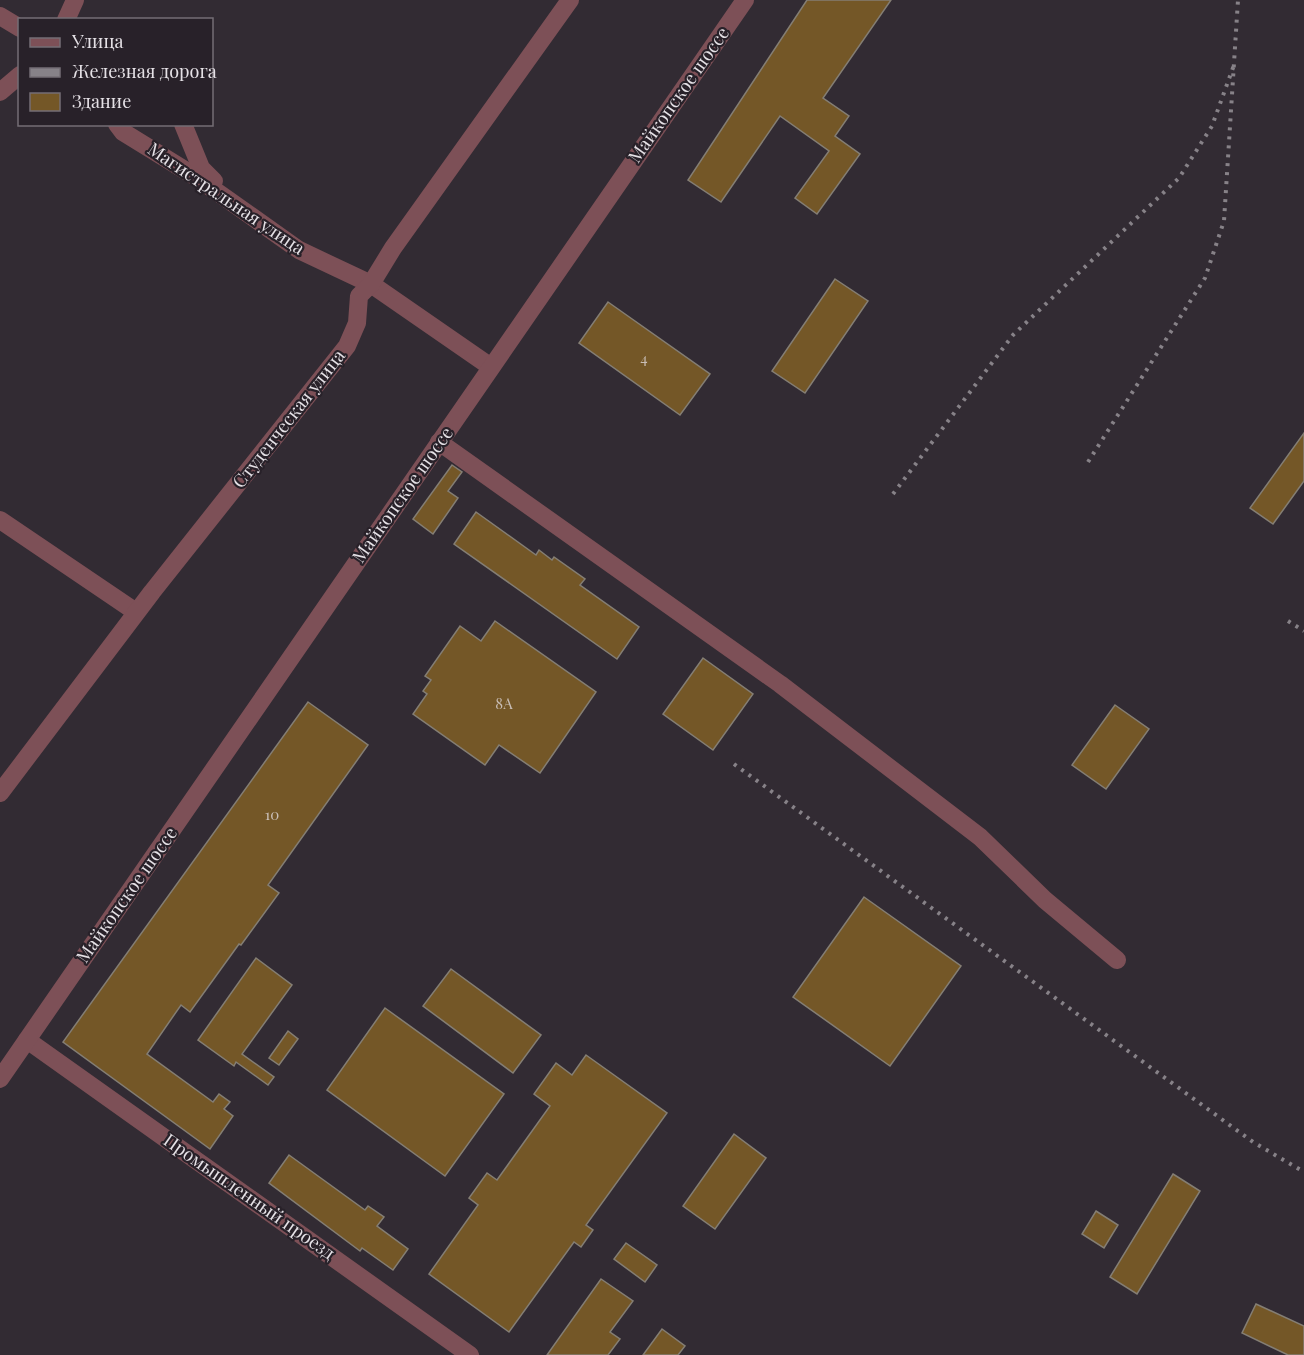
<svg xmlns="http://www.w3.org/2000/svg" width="1304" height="1355" font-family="'Playfair Display',serif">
	<rect width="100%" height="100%" fill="#322b33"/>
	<!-- building -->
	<g fill="#745727" stroke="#847e74" stroke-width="1.5">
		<polygon points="807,0 891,0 823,98 849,116 835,136 860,154 817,214 795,198 829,151 780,116 721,202 688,180"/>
		<polygon points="835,279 868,301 805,393 772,371"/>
		<polygon points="608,302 710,374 680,415 579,343"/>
		<polygon points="1304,433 1304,481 1273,524 1250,508"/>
		<polygon points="452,465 462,472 448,491 458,498 433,534 413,519"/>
		<polygon points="476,512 536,555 539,550 552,560 554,557 585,579 580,585 639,627 617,659 454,544"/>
		<polygon points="495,621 596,692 540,773 499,745 485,765 413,714 427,694 423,691 431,680 425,676 460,626 481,641"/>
		<polygon points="703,658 753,694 713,750 663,714"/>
		<polygon points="308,702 368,745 268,885 279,893 241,945 239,944 190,1012 181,1005 147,1054 213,1102 219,1094 230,1102 224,1109 233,1116 210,1149 63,1042"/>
		<polygon points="1115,705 1149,729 1106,789 1072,765"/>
		<polygon points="864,897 961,966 890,1066 793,997"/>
		<polygon points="256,958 292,985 242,1054 274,1077 268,1085 236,1062 234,1066 198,1040"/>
		<polygon points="451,969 541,1035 513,1073 423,1006"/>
		<polygon points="385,1008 504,1094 445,1176 327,1090"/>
		<polygon points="288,1031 298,1039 279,1065 269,1058"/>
		<polygon points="586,1055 667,1113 586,1225 593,1230 581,1247 574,1242 509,1332 429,1274 478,1205 469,1198 487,1173 497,1180 550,1106 534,1094 556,1063 572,1075"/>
		<polygon points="734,1134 766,1158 715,1229 683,1206"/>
		<polygon points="289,1155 365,1210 368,1206 384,1217 377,1226 408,1249 393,1270 362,1248 360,1251 269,1183"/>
		<polygon points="1173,1174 1200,1191 1137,1294 1110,1277"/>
		<polygon points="1096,1211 1118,1225 1104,1248 1082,1234"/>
		<polygon points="626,1243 657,1265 645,1282 614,1259"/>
		<polygon points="601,1279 633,1301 610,1332 620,1339 608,1355 547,1355"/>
		<polygon points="1256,1304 1304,1326 1304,1355 1288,1355 1242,1333"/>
		<polygon points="662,1329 685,1346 678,1355 643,1355"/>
	</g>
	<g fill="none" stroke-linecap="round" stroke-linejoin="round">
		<!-- minor -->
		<g stroke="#7d5057" stroke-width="18">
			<polyline points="0,16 20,28"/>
			<polyline points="66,20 75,0"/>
			<polyline points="0,92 20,75"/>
			<polyline points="117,124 123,132 196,177 299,250 371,284 491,367"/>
			<polyline points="183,124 201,168 214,181"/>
			<polyline points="439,442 780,684 980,837 1045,900 1117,960"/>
			<polyline points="0,520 136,612"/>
			<polyline points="0,793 152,592 347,346 357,323 359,296 371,284 393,248 570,0"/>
			<polyline points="27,1040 470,1355"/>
			<polyline points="0,1079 745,0"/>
		</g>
		<!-- rail -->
		<g stroke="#878288" stroke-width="4" stroke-dasharray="3 6" stroke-linecap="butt">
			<polyline points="1088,462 1205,278 1224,221 1238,0"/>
			<polyline points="893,494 1013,335 1179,178 1212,126 1234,65"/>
			<polyline points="1288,621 1304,631"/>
			<polyline points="734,764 1253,1142 1304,1172"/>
		</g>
	</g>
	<g text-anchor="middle" stroke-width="4.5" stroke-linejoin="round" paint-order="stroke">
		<!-- number labels -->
		<g font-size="15" fill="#c9beb6">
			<text x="644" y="364">4</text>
			<text x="504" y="709">8А</text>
			<text x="272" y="820">10</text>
		</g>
		<!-- street labels -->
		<g font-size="18" fill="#e5e1e6" stroke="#282129">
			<text transform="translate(679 95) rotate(-55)" y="6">Майкопское шоссе</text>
			<text transform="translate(226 199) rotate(34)" y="6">Магистральная улица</text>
			<text transform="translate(289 419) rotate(-52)" y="6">Студенческая улица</text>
			<text transform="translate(403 495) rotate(-55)" y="6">Майкопское шоссе</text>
			<text transform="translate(127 895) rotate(-55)" y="6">Майкопское шоссе</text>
			<text transform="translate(249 1197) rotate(35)" y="6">Промышленный проезд</text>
		</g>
	</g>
	<!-- legend -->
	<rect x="18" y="18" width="195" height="108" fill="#282129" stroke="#746e75" stroke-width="1.5"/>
	<rect x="30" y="38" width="30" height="9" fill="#7d5057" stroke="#746e75" stroke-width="1.5"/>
	<text x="72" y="48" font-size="18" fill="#e5e1e6">Улица</text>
	<rect x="30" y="68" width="30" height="9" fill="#878288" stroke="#746e75" stroke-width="1.5"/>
	<text x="72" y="78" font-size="18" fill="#e5e1e6">Железная дорога</text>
	<rect x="30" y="93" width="30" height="18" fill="#745727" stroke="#746e75" stroke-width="1.5"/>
	<text x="72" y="108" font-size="18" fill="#e5e1e6">Здание</text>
</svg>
